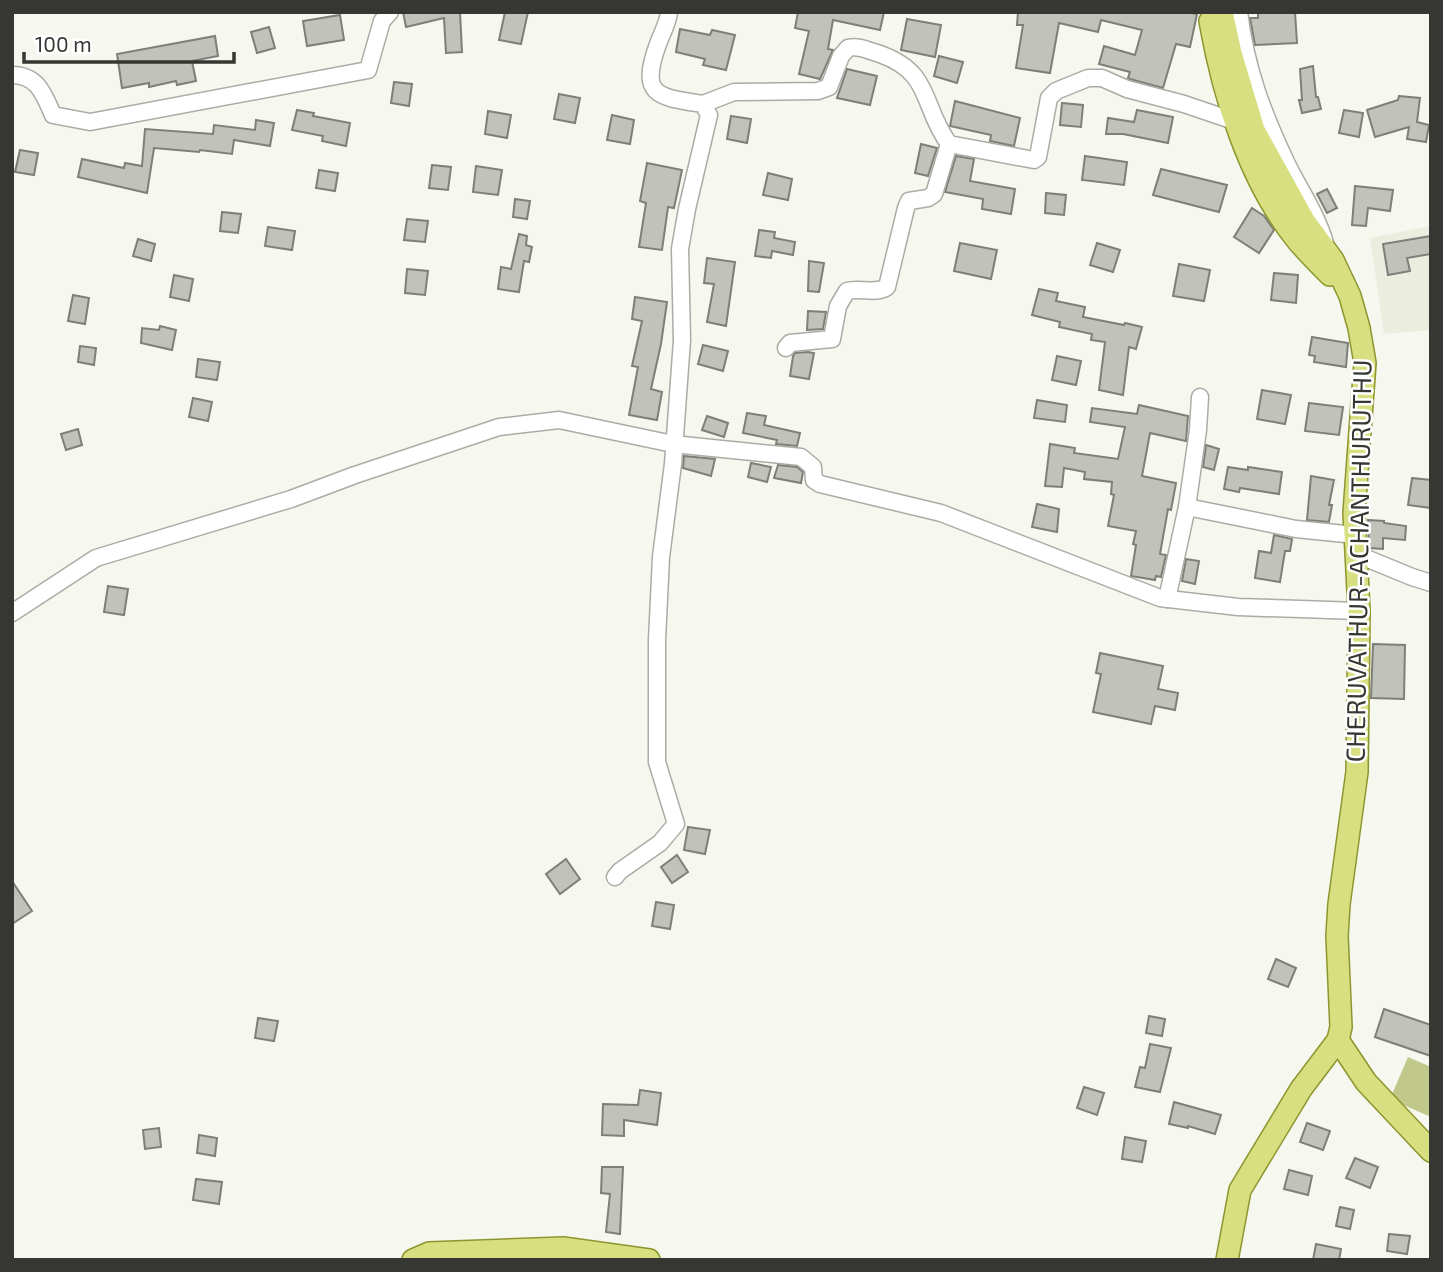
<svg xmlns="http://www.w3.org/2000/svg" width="1443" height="1272" font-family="'Exo 2',sans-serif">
	<rect width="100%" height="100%" fill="#f6f7ef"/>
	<!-- built -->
	<polygon fill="#ebeede" points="1431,226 1431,330 1384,334 1370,238"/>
	<!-- green -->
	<polygon fill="#c1c98a" points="1408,1057 1431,1067 1431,1117 1390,1099"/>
	<!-- building -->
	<g fill="#c1c3bb" stroke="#7e7f78" stroke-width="2">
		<polygon points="403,12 460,12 462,52 446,53 444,18 406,27"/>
		<polygon points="505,12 528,12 521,44 499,40"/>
		<polygon points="798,12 884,12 880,30 833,20 828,49 833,50 820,79 799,74 809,31 795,28"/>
		<polygon points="1018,12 1187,12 1197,14 1190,47 1176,44 1163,88 1130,79 1128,78 1130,72 1099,64 1104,46 1135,55 1142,30 1101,20 1098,32 1059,23 1050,73 1016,68 1023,25 1017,25"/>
		<polygon points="1258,12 1295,12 1297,43 1255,45 1250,18 1258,18"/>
		<polygon points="340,15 344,40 307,46 303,21"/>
		<polygon points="907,19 941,25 935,57 901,50"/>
		<polygon points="269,27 275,48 257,53 251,32"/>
		<polygon points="680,29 710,35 712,30 735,35 726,70 703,65 705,59 676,52"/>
		<polygon points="215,36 218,56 192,61 196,81 177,85 176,81 149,87 149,83 122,88 117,54"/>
		<polygon points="939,56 963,62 957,83 934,76"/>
		<polygon points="1313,66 1316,97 1318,97 1321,109 1302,113 1299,100 1302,100 1300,69"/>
		<polygon points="847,69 877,76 870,105 837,98"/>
		<polygon points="394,82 412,84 409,106 391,103"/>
		<polygon points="559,94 580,98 575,123 554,119"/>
		<polygon points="1399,96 1420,98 1417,122 1429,125 1426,142 1407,139 1409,127 1375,137 1367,110 1398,100"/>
		<polygon points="955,101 1020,118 1014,146 990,141 991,135 950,126"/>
		<polygon points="1062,103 1083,105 1081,127 1060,125"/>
		<polygon points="297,110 314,113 313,116 350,123 346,146 322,141 323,136 292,130"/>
		<polygon points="1137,110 1173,117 1168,143 1123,134 1106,134 1108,118 1134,122"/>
		<polygon points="1344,110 1363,113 1359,137 1339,133"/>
		<polygon points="488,111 511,115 507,138 485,134"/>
		<polygon points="612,115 634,120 630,144 607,140"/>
		<polygon points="731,116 751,119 747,143 727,139"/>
		<polygon points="256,120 274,123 270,146 234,140 232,154 200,150 199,152 154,148 147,193 78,177 82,159 124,168 125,163 142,166 145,129 213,134 214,125 255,130"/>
		<polygon points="921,144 937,148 928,176 915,173"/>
		<polygon points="20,150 38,153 34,175 15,172"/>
		<polygon points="956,156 974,159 970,181 1015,189 1011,214 982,209 983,199 945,192"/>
		<polygon points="1085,156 1127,162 1124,185 1082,180"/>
		<polygon points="647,163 682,170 674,208 668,207 662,250 639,247 646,203 640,201"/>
		<polygon points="432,165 451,167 448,190 429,188"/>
		<polygon points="476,166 502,170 498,195 473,192"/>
		<polygon points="1161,169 1227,185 1219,212 1153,195"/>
		<polygon points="319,170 338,173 335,191 316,188"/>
		<polygon points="768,173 792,179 788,200 763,195"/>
		<polygon points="1355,186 1393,190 1390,211 1368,208 1366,226 1352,225"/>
		<polygon points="1327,189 1337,208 1327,213 1317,194"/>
		<polygon points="1046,193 1066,195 1064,215 1045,213"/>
		<polygon points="515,199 530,201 527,219 513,217"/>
		<polygon points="1252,208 1264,216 1274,230 1259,253 1234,237"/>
		<polygon points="222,212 241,214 238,233 220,231"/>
		<polygon points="407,219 428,221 425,242 404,240"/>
		<polygon points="268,227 295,231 292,250 265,246"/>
		<polygon points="759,230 775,232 774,238 795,242 793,255 772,251 771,258 755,256"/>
		<polygon points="519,234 527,236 526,245 532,247 529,262 524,261 519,292 498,289 501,267 511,269"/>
		<polygon points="1431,236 1431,254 1407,258 1410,271 1388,275 1383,244"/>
		<polygon points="138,239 155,244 151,261 133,256"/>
		<polygon points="960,243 997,250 991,279 954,271"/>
		<polygon points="1097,243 1120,250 1113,272 1090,265"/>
		<polygon points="707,258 735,262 726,326 707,322 714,284 704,283"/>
		<polygon points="809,261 824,263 819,292 808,291"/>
		<polygon points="1179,264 1210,270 1204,301 1173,296"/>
		<polygon points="407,269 428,271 425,295 405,293"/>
		<polygon points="1274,273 1298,275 1296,303 1271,300"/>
		<polygon points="174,275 193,279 189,301 170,297"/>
		<polygon points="1039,289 1058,293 1056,301 1085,307 1083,317 1124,325 1125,323 1142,327 1136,349 1129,347 1123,395 1099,390 1105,342 1091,340 1092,334 1059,327 1060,322 1032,315"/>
		<polygon points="73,295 89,298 85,324 68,321"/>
		<polygon points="635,297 667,302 661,344 651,389 662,392 657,420 629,415 638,367 632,366 642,321 632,319"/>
		<polygon points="808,311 826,312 823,329 807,330"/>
		<polygon points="160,326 176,330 172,350 141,343 142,328 159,330"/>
		<polygon points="1312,337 1348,343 1346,367 1314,362 1315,356 1309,355"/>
		<polygon points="703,345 728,351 723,371 698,364"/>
		<polygon points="80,346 96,348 94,365 78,362"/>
		<polygon points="808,352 814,353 809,379 790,376 793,356 795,353"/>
		<polygon points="1057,356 1081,361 1076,385 1052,380"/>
		<polygon points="198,359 220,362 217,380 196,377"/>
		<polygon points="1262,390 1291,395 1285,424 1257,419"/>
		<polygon points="193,398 212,402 208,421 189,417"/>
		<polygon points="1037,400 1067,405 1065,422 1034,418"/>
		<polygon points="1309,403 1343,407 1339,435 1305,431"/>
		<polygon points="1139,405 1188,416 1186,441 1150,433 1142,476 1176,483 1171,510 1168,509 1160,554 1166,555 1161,577 1156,576 1155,580 1131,576 1136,545 1133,544 1136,531 1108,526 1114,495 1111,494 1112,482 1084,479 1085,472 1064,468 1062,487 1045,486 1050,444 1075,448 1074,453 1118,459 1125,427 1090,422 1092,408 1137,414"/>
		<polygon points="747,413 766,416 764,425 800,433 797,446 776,444 777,440 743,433"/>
		<polygon points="707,416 728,423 724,437 702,430"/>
		<polygon points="78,429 82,445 66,450 61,434"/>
		<polygon points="1206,445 1219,449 1214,470 1203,467"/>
		<polygon points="684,456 715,459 711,476 683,468"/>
		<polygon points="751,463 771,467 767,482 748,477"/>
		<polygon points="778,465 797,467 803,472 801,483 774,478"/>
		<polygon points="1228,467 1248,470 1248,467 1282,472 1279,494 1240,488 1239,492 1224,489"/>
		<polygon points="1311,476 1334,480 1329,505 1332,505 1329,522 1307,520"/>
		<polygon points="1412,478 1431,480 1431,508 1408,505"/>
		<polygon points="1037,504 1059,509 1057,532 1032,527"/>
		<polygon points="1368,520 1384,521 1384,523 1406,526 1405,540 1383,538 1383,549 1369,548"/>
		<polygon points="1274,535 1292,539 1290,551 1285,551 1280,582 1255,578 1259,551 1271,553"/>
		<polygon points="1186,559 1199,561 1195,584 1182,581"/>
		<polygon points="108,586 128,589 124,615 104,612"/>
		<polygon points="1373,644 1405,645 1404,699 1371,698"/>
		<polygon points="1100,653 1163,666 1158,689 1178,693 1175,710 1155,706 1151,724 1093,712 1101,674 1096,673"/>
		<polygon points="688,827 710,830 705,854 684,850"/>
		<polygon points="677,855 688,872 672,883 661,867"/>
		<polygon points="566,859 580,879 560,894 546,874"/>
		<polygon points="12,881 32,911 12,924"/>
		<polygon points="656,902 674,905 670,929 652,926"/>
		<polygon points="1276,959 1296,968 1288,987 1268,979"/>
		<polygon points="1384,1009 1431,1025 1431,1056 1375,1037"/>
		<polygon points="1149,1016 1165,1019 1162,1036 1146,1033"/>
		<polygon points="258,1018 278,1021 274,1041 255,1038"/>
		<polygon points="1150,1044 1171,1048 1160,1092 1135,1087 1140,1067 1145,1068"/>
		<polygon points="1084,1087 1104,1093 1097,1115 1077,1108"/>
		<polygon points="640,1090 661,1093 657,1125 624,1120 624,1136 602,1135 603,1104 638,1105"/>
		<polygon points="1174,1102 1221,1115 1215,1134 1188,1126 1188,1128 1169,1124"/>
		<polygon points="1307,1123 1330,1131 1323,1150 1300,1142"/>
		<polygon points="159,1128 161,1147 145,1149 143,1130"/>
		<polygon points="199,1135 217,1138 215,1156 197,1153"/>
		<polygon points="1125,1137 1146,1141 1142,1162 1122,1159"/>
		<polygon points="1355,1158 1378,1167 1370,1188 1346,1178"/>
		<polygon points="602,1167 623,1167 620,1234 606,1232 610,1194 601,1193"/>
		<polygon points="1289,1170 1312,1176 1308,1195 1284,1189"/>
		<polygon points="196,1179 222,1182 219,1204 193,1200"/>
		<polygon points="1340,1207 1354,1210 1350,1229 1336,1226"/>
		<polygon points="1389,1234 1410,1236 1407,1254 1387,1251"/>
		<polygon points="1316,1244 1341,1249 1339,1260 1313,1260"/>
	</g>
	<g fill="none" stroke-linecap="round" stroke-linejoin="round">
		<!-- minor casing -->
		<g stroke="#abaca5" stroke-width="19">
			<g id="minor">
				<path d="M1239,12C1246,69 1263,114 1288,166C1301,192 1317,215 1325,243"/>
				<path d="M12,75C38,75 44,95 53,115L90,122L368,70L382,21L390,12"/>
				<path d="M703,104L734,92L818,91L829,87L841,56L848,48C859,45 869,51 880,54C933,73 921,106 949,144L1034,160L1038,157L1049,98L1056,91L1088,78H1102L1127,89L1184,104L1237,122"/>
				<path d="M786,348L790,343L832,339L838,306L847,291C860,287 875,295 887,287L906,208L909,201L928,198L934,194L949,144"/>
				<polyline points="1200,397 1198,430 1187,507 1296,529 1355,535"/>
				<polyline points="1356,554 1412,577 1431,583"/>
				<polyline points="1167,599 1187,507"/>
				<polyline points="12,613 96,558 291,499 355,475 499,427 559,420 673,444 801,457 813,467 814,480 820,484 941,513 1160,598 1238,607 1359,611"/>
				<path d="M615,877L620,871L660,843L676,824L657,762V640L661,557L673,464L682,340L680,249L687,209L709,115L703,104C657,97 639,96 658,44C662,33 668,23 669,12"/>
			</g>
		</g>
		<!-- major casing -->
		<g stroke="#8d962e" stroke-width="24">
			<g id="major">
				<polyline points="1222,12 1231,53 1254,130 1305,222 1333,260 1350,296 1359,328 1365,363 1354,513 1359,611 1357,772 1339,904 1337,936 1341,1027 1338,1040 1301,1089 1240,1190 1227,1260"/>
				<path d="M1210,21C1223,95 1249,181 1297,240C1307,252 1319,264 1330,275"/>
				<polyline points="1338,1040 1366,1082 1431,1151"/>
				<polyline points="413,1260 429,1253 563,1248 649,1260"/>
			</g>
		</g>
		<!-- minor -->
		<use href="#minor" stroke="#fff" stroke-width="16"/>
		<!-- major -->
		<use href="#major" stroke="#d7df80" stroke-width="21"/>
	</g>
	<g text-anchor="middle" stroke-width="5" stroke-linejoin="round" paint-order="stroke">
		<!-- street labels -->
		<g font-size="26" fill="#363633" stroke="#fff">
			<text transform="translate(1359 561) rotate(-89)" y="9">CHERUVATHUR-ACHANTHURUTHU</text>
		</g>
	</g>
	<!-- border -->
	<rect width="1443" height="1272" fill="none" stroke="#363633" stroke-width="28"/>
	<!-- scale -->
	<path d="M24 52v10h210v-10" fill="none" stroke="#363633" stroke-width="3.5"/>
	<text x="35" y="52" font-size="21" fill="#363633" stroke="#ffffff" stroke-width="5" paint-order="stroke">100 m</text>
</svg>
